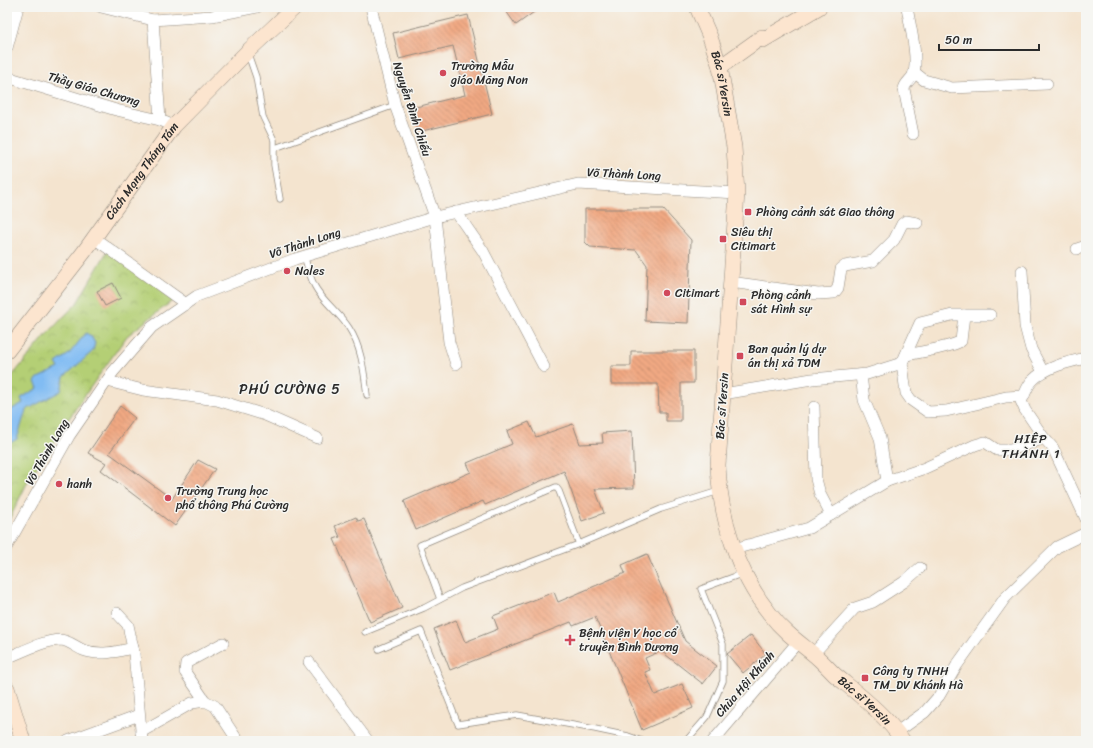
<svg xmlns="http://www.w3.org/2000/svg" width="1093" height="748" font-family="Sriracha,sans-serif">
	<defs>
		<pattern id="park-crowns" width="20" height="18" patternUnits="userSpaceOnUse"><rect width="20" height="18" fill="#b4cf75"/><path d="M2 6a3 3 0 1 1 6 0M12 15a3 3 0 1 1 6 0" fill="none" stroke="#9bb265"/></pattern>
		<pattern id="building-back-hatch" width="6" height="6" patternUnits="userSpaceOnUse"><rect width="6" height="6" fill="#f1a983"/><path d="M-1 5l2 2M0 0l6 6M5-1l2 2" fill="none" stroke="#c38a6b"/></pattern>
	</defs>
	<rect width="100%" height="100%" fill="#f6f6f2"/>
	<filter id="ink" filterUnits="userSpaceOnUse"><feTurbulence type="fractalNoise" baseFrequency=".025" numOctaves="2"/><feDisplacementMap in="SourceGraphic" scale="8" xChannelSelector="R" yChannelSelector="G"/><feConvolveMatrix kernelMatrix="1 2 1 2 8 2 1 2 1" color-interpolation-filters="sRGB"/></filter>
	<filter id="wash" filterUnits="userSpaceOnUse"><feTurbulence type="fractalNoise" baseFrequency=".012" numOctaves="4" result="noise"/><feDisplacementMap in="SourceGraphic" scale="16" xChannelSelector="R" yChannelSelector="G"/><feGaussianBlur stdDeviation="0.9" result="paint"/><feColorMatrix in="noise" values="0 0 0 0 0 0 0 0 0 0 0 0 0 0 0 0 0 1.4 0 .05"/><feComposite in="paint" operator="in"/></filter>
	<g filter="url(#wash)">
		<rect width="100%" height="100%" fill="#f4e4cf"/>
		<!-- park -->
		<polygon fill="url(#park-crowns)" stroke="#707d50" points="108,250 176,298 127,336 78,405 29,479 7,524 7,382 48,333 77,303"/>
		<!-- water -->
		<polygon fill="#81bcf3" stroke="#56748f" points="86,333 91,336 95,343 93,351 64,377 61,391 26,410 17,439 7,445 7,412 23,403 21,398 38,388 35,382 38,378 59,368 56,363 69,354"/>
		<g id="blocks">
			<!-- building -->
			<g fill="url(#building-back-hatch)">
				<polygon points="503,7 541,7 516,25"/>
				<polygon points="468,15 492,114 418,132 412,108 465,95 453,46 399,59 393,33"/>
				<polygon points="585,209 663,209 691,240 688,323 645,321 647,265 636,250 590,247 585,242"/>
				<polygon points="113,283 121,298 105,306 97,291"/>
				<polygon points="631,351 694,351 694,383 681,383 681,421 666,421 666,412 659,412 658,384 611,384 611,366 631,366"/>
				<polygon points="120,406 135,418 109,453 172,499 198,460 215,469 175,526 101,470 106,463 88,453"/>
				<polygon points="529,422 536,437 573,424 580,444 603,443 602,433 632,431 634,488 595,489 604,513 582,521 564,471 485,505 483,501 416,530 404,501 471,472 467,463 512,444 507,431"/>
				<polygon points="356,517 358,521 364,519 402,608 370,622 334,539 340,537 335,526"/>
				<polygon points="647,554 685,641 717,666 703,684 661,651 645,658 650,670 645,672 655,695 682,684 693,708 642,730 595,617 573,626 571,622 450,670 434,629 456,620 465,642 498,629 493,616 554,592 558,602 625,573 622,565"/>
				<polygon points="751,635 766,654 743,673 727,654"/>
			</g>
		</g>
	</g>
	<g filter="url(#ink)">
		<use href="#blocks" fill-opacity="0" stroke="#90887d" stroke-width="1"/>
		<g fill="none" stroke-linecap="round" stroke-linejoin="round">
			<!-- lane casing -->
			<g stroke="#90887d" stroke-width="7">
				<g id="lane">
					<polyline points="248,54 256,77 263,117 274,140 274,165 280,199"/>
					<polyline points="275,148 395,105"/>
					<path d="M304,256C308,267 310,280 317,290C326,304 340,314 349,328C362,348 364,372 367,395"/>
					<polyline points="440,599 420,545 556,487 559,491 579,544"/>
					<polyline points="365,632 424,608 462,588 579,544 661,509 719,491"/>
					<polyline points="379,649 421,631 458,724 517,715 595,729 628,736 642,741"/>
					<polyline points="686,741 707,717 723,681 723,644 701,589 744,573"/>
				</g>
			</g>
			<!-- street casing -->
			<g stroke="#90887d" stroke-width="12">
				<g id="street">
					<polyline points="101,7 153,20 212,16 257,7"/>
					<polyline points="371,7 395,105 435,217 449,342 456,364"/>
					<path d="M907,7C910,26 918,55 914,73C912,80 905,82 904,89L913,134"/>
					<polyline points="153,20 160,120"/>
					<polyline points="7,48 18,7"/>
					<polyline points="914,72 924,80 952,88 1047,84"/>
					<polyline points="7,77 116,110 160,120 174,126"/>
					<polyline points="456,212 483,251 544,367"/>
					<polyline points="94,238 186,304"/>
					<polyline points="1077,249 1086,246"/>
					<polyline points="1022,271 1025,326 1031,349 1043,372"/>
					<polyline points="730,282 818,294 834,293 838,288 841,269 845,266 873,261 894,240 902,224 906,221 917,223"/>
					<path d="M906,355C917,353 954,346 961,341L964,315"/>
					<polyline points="902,363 906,393 911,400 928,412 946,411 1006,397 1024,396"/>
					<polyline points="861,375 864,400 880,438 887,481"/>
					<polyline points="107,381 143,390 217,400 265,415 317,438"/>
					<polyline points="723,394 812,379 867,374 902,363 920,323 952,315 990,315"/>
					<polyline points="814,407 816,479 820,494 831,515"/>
					<path d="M1044,438L1025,410L1021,401C1025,395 1027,386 1032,381C1045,367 1068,362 1086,358"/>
					<polyline points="7,546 69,436 113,372 152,327 197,296 295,259 435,217 578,184 737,193"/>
					<polyline points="734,549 809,528 887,481 925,468 975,445 985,442 997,450 1011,450 1044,438 1053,448 1086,519"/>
					<polyline points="117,613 128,625 134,653 142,741"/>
					<polyline points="813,654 855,608 873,602 904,582 920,568"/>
					<path d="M7,658C24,651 42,641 60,640C68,640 76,647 83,650C100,656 116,652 133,648"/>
					<polyline points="309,662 368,741"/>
					<polyline points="205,701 185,672 186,663 223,643"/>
					<polyline points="141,732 192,703 205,701 215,706 238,741"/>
					<polyline points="897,732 925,712 939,696 957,665 1005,598 1057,547 1086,533"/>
					<polyline points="68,741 139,715"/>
					<polyline points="713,741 797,643"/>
				</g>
			</g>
			<!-- secondary casing -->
			<g stroke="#90887d" stroke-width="16">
				<g id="secondary">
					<path id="s1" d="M697,7L710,37L720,67L734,147L737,193L718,465C720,517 737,573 770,614C782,630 797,641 812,653C820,659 827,667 834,674C859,695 885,714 903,741"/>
					<polyline points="720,67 762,37 763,40 819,7"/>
					<path id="s2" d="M7,351L84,252L174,126L247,52L295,7"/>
					<polyline points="7,688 23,741"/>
				</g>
			</g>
			<!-- lane -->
			<use href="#lane" stroke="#fff" stroke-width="5.5"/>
			<!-- street -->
			<use href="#street" stroke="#fff" stroke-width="11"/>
			<!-- secondary -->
			<use href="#secondary" stroke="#fce5cf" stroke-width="15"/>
		</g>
	</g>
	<!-- markers -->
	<g fill="#d1495b" stroke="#f6f6f2" stroke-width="1.5">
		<circle cx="443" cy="73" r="4"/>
		<rect x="744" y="208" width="8" height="8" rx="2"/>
		<rect x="719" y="235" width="8" height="8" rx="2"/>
		<circle cx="287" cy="271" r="4"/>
		<circle cx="667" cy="293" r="4"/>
		<rect x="739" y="298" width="8" height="8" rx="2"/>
		<rect x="736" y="352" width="8" height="8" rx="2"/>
		<circle cx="59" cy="484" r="4"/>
		<circle cx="168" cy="498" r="4"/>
		<path d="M568 634h4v4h4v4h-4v4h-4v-4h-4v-4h4z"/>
		<rect x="861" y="674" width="8" height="8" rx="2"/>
	</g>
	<g text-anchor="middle" stroke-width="3" stroke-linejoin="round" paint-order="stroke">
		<!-- poi labels -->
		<g font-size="12" fill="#2b2b2b" stroke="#f6f6f2" text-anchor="start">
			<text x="451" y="70">Trường Mẫu<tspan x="451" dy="14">giáo Măng Non</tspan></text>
			<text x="756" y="216">Phòng cảnh sát Giao thông</text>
			<text x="731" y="236">Siêu thị<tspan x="731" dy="14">Citimart</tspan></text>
			<text x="295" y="275">Nales</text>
			<text x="675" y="297">Citimart</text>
			<text x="751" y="299">Phòng cảnh<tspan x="751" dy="14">sát Hình sự</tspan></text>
			<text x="748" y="353">Ban quản lý dự<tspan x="748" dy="14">án thị xả TDM</tspan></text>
			<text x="67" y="488">hanh</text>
			<text x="176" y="495">Trường Trung học<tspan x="176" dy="14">phổ thông Phú Cường</tspan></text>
			<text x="579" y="637">Bệnh viện Y học cổ<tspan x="579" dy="14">truyền Bình Dương</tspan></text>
			<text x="873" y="675">Công ty TNHH<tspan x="873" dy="14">TM_DV Khánh Hà</tspan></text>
		</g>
		<!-- street labels -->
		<g font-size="12" fill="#2b2b2b" stroke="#f6f6f2">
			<text dy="4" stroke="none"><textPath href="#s1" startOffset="81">Bác sĩ Yersin</textPath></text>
			<text transform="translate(94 89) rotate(16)" y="4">Thầy Giáo Chương</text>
			<text transform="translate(412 109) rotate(72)" y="4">Nguyễn Đình Chiểu</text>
			<text dy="4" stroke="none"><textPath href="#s2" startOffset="225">Cách Mạng Tháng Tám</textPath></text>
			<text transform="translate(624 174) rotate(3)" y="4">Võ Thành Long</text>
			<text transform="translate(305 243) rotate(-18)" y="4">Võ Thành Long</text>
			<text transform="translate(722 406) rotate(-86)" y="4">Bác sĩ Yersin</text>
			<text transform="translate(47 452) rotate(-60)" y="4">Võ Thành Long</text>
			<text transform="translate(745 684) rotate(-49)" y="4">Chùa Hội Khánh</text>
			<text dy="4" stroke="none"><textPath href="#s1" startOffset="753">Bác sĩ Yersin</textPath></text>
		</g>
		<!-- neighbourhood labels -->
		<g font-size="13" letter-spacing="1" fill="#2b2b2b" stroke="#f6f6f2">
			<text x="1031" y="443">HIỆP<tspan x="1031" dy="15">THÀNH 1</tspan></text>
		</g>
		<!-- quarter labels -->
		<g font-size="14" letter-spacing="1" fill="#2b2b2b" stroke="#f6f6f2">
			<text x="290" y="394">PHÚ CƯỜNG 5</text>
		</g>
	</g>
	<!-- margin -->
	<rect width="1093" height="748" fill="none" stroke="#f6f6f2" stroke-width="24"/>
	<!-- scale -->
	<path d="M939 44v6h100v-6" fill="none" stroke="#2b2b2b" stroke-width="2"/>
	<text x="945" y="44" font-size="12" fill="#2b2b2b" stroke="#f6f6f2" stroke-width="3" paint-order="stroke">50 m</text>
</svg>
